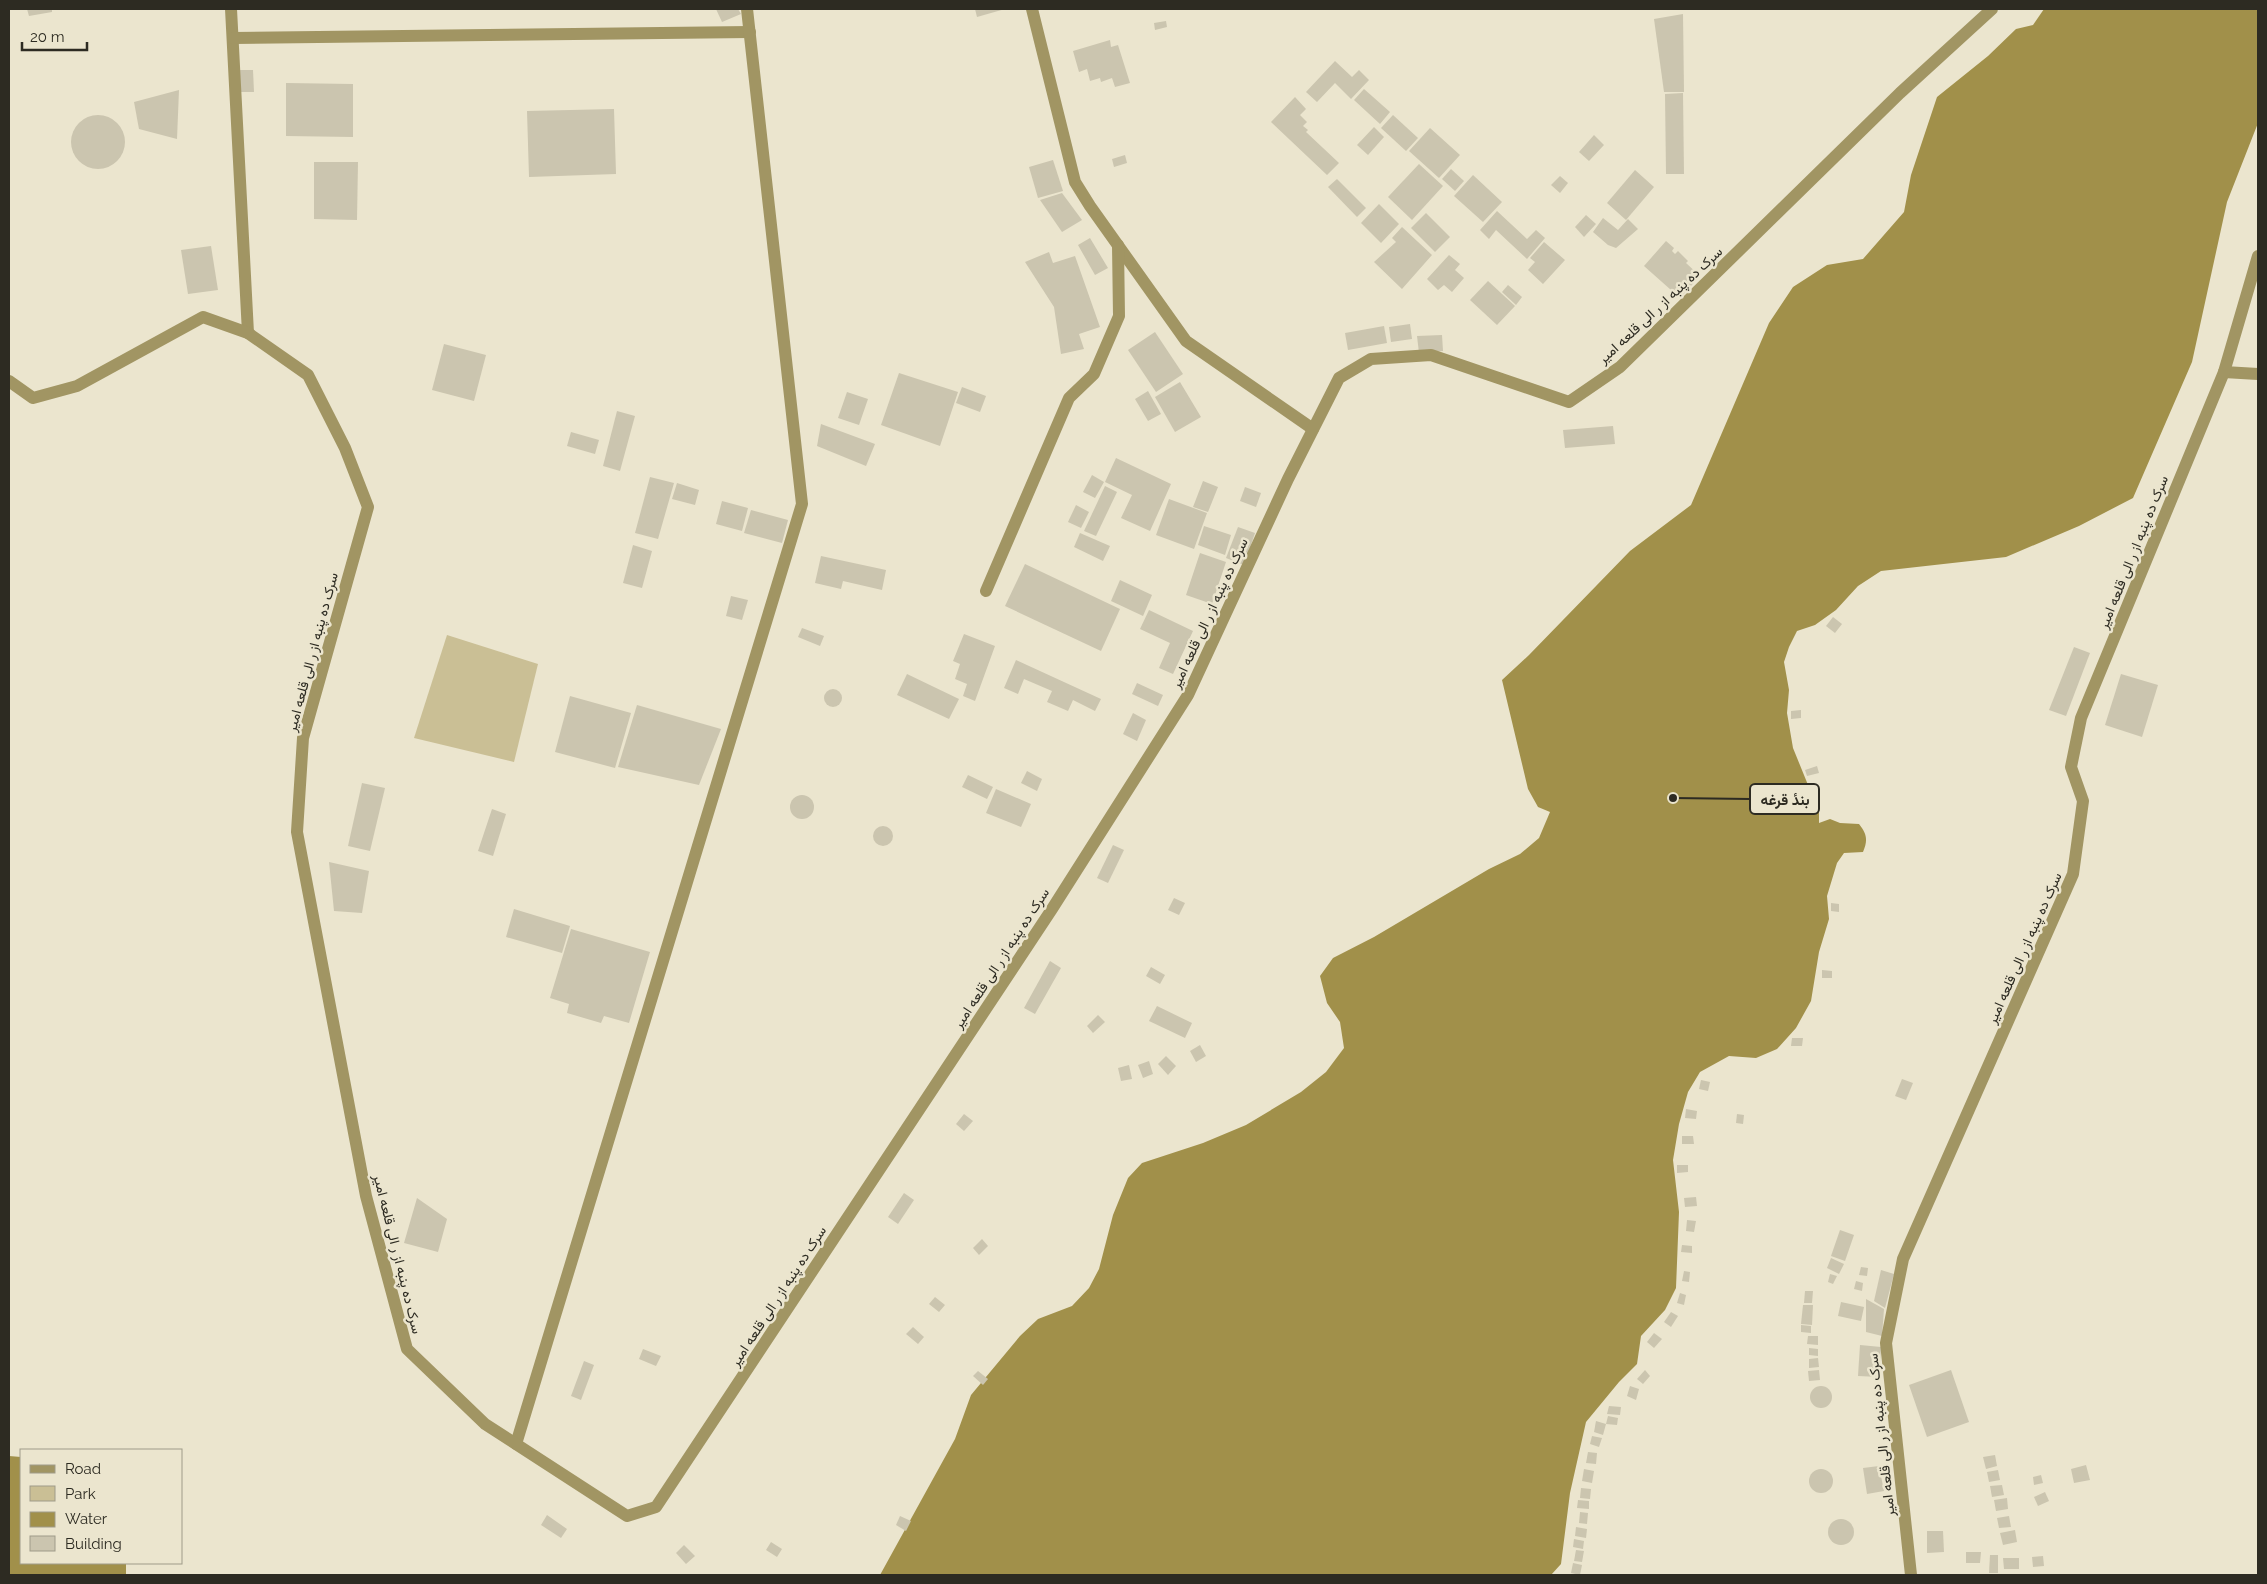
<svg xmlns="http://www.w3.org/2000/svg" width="2267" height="1584" font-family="Raleway,Vazirmatn,sans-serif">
	<rect width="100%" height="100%" fill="#ebe5ce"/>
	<!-- green -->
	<polygon fill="#cabf95" points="447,635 538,664 514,762 414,738"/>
	<!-- water -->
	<g fill="#a1904a">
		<path d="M2044,9H2258V123L2227,202L2192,362L2133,498L2079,526L2006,557L1881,571L1858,586L1836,610L1815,625L1797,631L1789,647L1784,662L1789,690L1787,713L1793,748L1819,812V823L1830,819L1840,823L1859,824C1867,834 1868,840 1863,852L1844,853L1837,863L1827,896L1829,919L1819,952L1811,1001L1796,1028L1777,1049L1756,1058L1729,1056L1700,1072L1688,1092L1679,1124L1673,1160L1679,1212L1676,1288L1665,1310L1641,1336L1637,1364L1619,1382L1586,1422L1570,1493L1561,1564L1551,1575H880L955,1439L971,1395L1020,1336L1038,1319L1072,1306L1089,1288L1099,1269L1113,1215L1128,1178L1142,1163L1203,1143L1246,1125L1301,1092L1326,1072L1344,1048L1340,1022L1327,1003L1320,976L1333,958L1374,937L1489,869L1520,854L1539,838L1550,812L1538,807L1528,789L1502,680L1529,655L1630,551L1691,505L1769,323L1793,287L1827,265L1863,259L1904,212L1911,175L1937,97L1988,56L2016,29L2033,25Z"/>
		<polygon points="9,1456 21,1457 21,1563 126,1563 126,1575 9,1575"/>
	</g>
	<!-- building -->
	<g fill="#cbc5af">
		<polygon points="27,9 52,9 52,12 29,16"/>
		<polygon points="716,9 738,9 741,14 722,22"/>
		<polygon points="975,9 1005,9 977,17"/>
		<polygon points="1683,14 1684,92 1664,92 1654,19"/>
		<polygon points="1166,21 1167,27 1155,30 1154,23"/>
		<polygon points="1110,40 1111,47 1118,45 1130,83 1115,87 1112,78 1101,82 1100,78 1090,81 1087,69 1079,72 1073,51"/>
		<polygon points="1335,61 1352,77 1359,70 1369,80 1351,99 1335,83 1317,102 1306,92"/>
		<polygon points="239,70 253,70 254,92 239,92"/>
		<polygon points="286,83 353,84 353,137 286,136"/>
		<polygon points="1364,89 1390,112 1380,124 1354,100"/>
		<polygon points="179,90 177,139 139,129 134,102"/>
		<polygon points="1683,93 1684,174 1666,174 1665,94"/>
		<polygon points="1295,97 1306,109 1300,115 1307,122 1303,126 1308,130 1306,132 1339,163 1327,175 1271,122"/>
		<polygon points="614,109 616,174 529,177 527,111"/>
		<polygon points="1393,115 1418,138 1406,151 1381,128"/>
		<circle cx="98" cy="142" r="27"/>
		<polygon points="1374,127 1384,137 1368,155 1357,145"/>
		<polygon points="1430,128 1460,155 1439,178 1409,151"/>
		<polygon points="1594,135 1604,145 1589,161 1579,152"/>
		<polygon points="1125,155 1127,163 1114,167 1112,159"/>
		<polygon points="1053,160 1063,191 1038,198 1029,167"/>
		<polygon points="314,162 358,162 357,220 314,219"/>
		<polygon points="1419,164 1443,186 1412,220 1388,197"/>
		<polygon points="1451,169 1464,181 1455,191 1442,179"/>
		<polygon points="1635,170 1654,187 1626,220 1607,203"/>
		<polygon points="1473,175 1502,202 1483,222 1454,196"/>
		<polygon points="1560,176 1568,183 1560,193 1551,185"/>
		<polygon points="1337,179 1366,208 1357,217 1328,187"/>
		<polygon points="1062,193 1082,220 1062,232 1040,200"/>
		<polygon points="1379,204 1399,224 1381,243 1361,223"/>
		<polygon points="1497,211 1527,239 1536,230 1545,238 1527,259 1496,230 1489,239 1480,230"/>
		<polygon points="1426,213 1450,237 1435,252 1411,228"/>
		<polygon points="1586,215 1596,224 1584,237 1575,227"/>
		<polygon points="1603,218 1618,230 1628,219 1638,229 1616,248 1608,245 1593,232"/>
		<polygon points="1402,227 1432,255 1402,289 1374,262 1396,242 1392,238"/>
		<polygon points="1090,238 1108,268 1095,275 1078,245"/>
		<polygon points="1666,241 1674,248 1672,251 1675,254 1678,251 1688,261 1686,263 1700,276 1680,298 1644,266"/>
		<polygon points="1544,242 1565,260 1543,284 1528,270 1535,262 1530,258"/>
		<polygon points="211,246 218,290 188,294 181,250"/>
		<polygon points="1049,252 1053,263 1075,256 1100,327 1079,334 1084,349 1061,354 1054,307 1025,262"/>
		<polygon points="1449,255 1460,264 1455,270 1464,278 1452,292 1444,285 1438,290 1427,279"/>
		<polygon points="1488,281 1515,306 1497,325 1470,300"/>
		<polygon points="1508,285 1522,297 1516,305 1502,292"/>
		<polygon points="1410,324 1412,339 1391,342 1389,327"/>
		<polygon points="1384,326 1387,343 1348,350 1345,333"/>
		<polygon points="1155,332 1183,374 1156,392 1128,350"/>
		<polygon points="1442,335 1443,351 1419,353 1417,336"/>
		<polygon points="444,344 486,355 474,401 432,390"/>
		<polygon points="899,373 958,392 940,446 881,425"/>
		<polygon points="1180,382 1201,417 1175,432 1155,397"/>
		<polygon points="962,387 986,396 980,412 956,403"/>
		<polygon points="1148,391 1161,414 1148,421 1135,399"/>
		<polygon points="847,392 868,399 859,425 838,418"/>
		<polygon points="617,411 635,416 620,471 603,466"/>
		<polygon points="821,424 875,444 866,466 817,446"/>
		<polygon points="1613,426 1615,444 1565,448 1563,430"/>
		<polygon points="571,432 599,440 595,454 567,446"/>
		<polygon points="1116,458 1171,484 1150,531 1121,518 1132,495 1105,482"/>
		<polygon points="1092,475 1104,482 1095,498 1083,492"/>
		<polygon points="650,477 674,483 658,539 635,533"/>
		<polygon points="1203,481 1218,487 1208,512 1193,507"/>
		<polygon points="677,483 699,490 695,505 672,499"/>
		<polygon points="1105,486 1117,492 1096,536 1084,531"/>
		<polygon points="1245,487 1261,493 1256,507 1240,501"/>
		<polygon points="1169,499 1207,513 1194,549 1156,535"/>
		<polygon points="722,501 748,508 742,531 716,524"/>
		<polygon points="1076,505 1089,512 1081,528 1068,522"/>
		<polygon points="751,510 788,520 782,543 744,533"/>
		<polygon points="1204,526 1231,535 1225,555 1198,545"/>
		<polygon points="1238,527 1255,533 1244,565 1226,558"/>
		<polygon points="1080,533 1110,546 1103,561 1074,547"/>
		<polygon points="633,545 652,551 642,588 623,583"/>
		<polygon points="1200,553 1226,562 1212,604 1186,595"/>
		<polygon points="821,556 886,570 882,590 843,581 841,589 815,583"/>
		<polygon points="1025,564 1120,609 1101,651 1005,606"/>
		<polygon points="1120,580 1152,595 1143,616 1111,601"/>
		<polygon points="731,596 748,600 742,620 726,616"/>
		<polygon points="1149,610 1193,631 1173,674 1159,668 1170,643 1140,629"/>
		<polygon points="1833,617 1842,624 1835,633 1826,626"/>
		<polygon points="802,628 824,636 820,646 798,637"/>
		<polygon points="964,634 995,646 975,701 963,696 967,684 955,679 960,664 953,661"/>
		<polygon points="2074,647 2090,653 2066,716 2049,710"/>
		<polygon points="1016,660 1101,699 1095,711 1073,700 1068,711 1047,702 1052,691 1024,679 1018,694 1004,688"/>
		<polygon points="907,674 959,699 949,719 897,695"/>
		<polygon points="2121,674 2158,685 2142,737 2105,725"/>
		<polygon points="1137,683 1163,695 1158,706 1132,694"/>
		<circle cx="833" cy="698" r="9"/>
		<polygon points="570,696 631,713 615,768 555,752"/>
		<polygon points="637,705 721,729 699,785 618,767"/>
		<polygon points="1801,710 1801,718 1791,719 1791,711"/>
		<polygon points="1133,713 1146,720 1137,741 1123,734"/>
		<polygon points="1817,766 1819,773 1807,776 1805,770"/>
		<polygon points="1027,771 1042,779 1037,791 1021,783"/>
		<polygon points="968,775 993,787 987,799 962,787"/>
		<polygon points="362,783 385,788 370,851 348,846"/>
		<polygon points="996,789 1031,804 1021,827 986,813"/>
		<circle cx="802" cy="807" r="12"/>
		<polygon points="492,809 506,814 493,856 478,851"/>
		<circle cx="883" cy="836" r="10"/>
		<polygon points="1113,845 1124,850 1108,883 1097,878"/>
		<polygon points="329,862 369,871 362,913 334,911"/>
		<polygon points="1174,898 1185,903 1179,915 1168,910"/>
		<polygon points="1831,903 1839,904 1839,912 1831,911"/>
		<polygon points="514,909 570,926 562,953 506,937"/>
		<polygon points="571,929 650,952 629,1023 604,1016 601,1023 567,1013 569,1004 550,998"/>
		<polygon points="1050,961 1061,968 1035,1014 1024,1008"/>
		<polygon points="1151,967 1165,975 1160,984 1146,976"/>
		<polygon points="1822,970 1832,971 1832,978 1822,978"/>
		<polygon points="1157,1006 1192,1023 1185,1038 1149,1021"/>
		<polygon points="1098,1015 1105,1022 1093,1033 1087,1026"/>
		<polygon points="1792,1038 1803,1038 1802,1046 1791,1046"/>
		<polygon points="1200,1045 1206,1056 1196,1062 1190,1051"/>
		<polygon points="1166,1056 1176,1066 1168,1075 1158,1064"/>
		<polygon points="1149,1061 1153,1074 1143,1078 1138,1065"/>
		<polygon points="1129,1065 1132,1079 1121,1081 1118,1068"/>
		<polygon points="1902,1079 1913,1083 1906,1100 1895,1096"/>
		<polygon points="1701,1080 1710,1082 1708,1091 1699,1089"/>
		<polygon points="1686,1109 1697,1111 1696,1119 1685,1118"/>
		<polygon points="964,1114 973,1121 964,1131 956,1124"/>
		<polygon points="1737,1114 1744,1115 1743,1124 1736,1123"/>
		<polygon points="1682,1136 1693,1136 1694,1144 1682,1144"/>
		<polygon points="1677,1165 1688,1165 1688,1172 1677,1173"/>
		<polygon points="904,1193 914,1200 898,1224 888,1217"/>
		<polygon points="1696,1197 1697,1206 1685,1207 1684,1198"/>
		<polygon points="417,1198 447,1219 438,1252 404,1243"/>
		<polygon points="1687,1220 1696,1221 1694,1232 1686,1231"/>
		<polygon points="1840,1230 1854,1235 1845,1261 1831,1256"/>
		<polygon points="982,1239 988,1246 979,1255 973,1248"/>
		<polygon points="1682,1245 1692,1246 1692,1253 1681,1252"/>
		<polygon points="1831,1258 1844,1264 1839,1274 1827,1268"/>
		<polygon points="1861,1267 1868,1268 1867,1276 1859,1275"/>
		<polygon points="1881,1270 1894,1274 1885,1308 1874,1301"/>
		<polygon points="1684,1271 1690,1272 1689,1282 1682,1281"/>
		<polygon points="1830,1274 1837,1276 1833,1284 1828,1282"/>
		<polygon points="1856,1281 1863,1283 1862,1291 1854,1289"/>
		<polygon points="1805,1291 1813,1291 1812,1303 1804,1303"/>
		<polygon points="1680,1293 1686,1295 1684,1305 1677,1303"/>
		<polygon points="935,1297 945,1305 939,1312 929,1304"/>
		<polygon points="1866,1299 1884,1309 1882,1336 1866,1332"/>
		<polygon points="1841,1302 1864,1307 1861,1321 1838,1316"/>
		<polygon points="1803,1305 1813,1305 1812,1325 1801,1324"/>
		<polygon points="1671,1312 1678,1316 1671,1327 1664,1322"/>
		<polygon points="1801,1325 1811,1326 1811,1333 1801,1332"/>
		<polygon points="913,1327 924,1337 918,1344 906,1334"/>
		<polygon points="1654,1333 1662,1339 1654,1348 1647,1342"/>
		<polygon points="1808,1336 1818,1336 1818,1345 1807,1344"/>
		<polygon points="1860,1345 1881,1347 1879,1377 1858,1376"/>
		<polygon points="1809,1348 1818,1349 1818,1356 1809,1355"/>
		<polygon points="643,1349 661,1356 656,1366 639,1359"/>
		<polygon points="1818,1358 1819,1367 1809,1368 1809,1359"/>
		<polygon points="584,1361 594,1365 581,1400 571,1396"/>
		<polygon points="1645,1370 1650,1376 1643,1384 1637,1379"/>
		<polygon points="1819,1370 1820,1380 1809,1381 1808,1371"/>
		<polygon points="1951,1370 1969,1422 1927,1437 1909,1385"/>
		<polygon points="978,1371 988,1379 983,1385 973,1376"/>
		<polygon points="1630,1386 1639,1389 1636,1400 1627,1396"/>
		<circle cx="1821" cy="1397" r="11"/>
		<polygon points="1609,1406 1621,1407 1620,1415 1607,1414"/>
		<polygon points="1608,1416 1618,1418 1617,1425 1606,1424"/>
		<polygon points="1596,1421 1606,1424 1603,1435 1594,1432"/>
		<polygon points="1592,1436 1602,1438 1599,1447 1590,1444"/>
		<polygon points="1588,1452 1597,1453 1596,1464 1586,1463"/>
		<polygon points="1995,1455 1997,1466 1986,1469 1983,1457"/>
		<polygon points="2086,1465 2090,1480 2074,1483 2071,1469"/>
		<polygon points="1879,1466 1884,1491 1867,1494 1863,1468"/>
		<polygon points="1584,1469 1594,1471 1592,1483 1582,1481"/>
		<circle cx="1821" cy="1481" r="12"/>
		<polygon points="1998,1470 2000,1480 1989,1482 1987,1472"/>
		<polygon points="2041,1475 2043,1483 2034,1485 2033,1477"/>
		<polygon points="2002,1485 2004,1495 1992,1497 1990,1486"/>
		<polygon points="1581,1488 1591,1489 1590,1499 1580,1498"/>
		<polygon points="2045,1492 2049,1501 2038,1506 2034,1497"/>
		<polygon points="2007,1498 2008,1509 1996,1511 1994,1500"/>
		<polygon points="1578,1500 1589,1501 1589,1509 1577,1508"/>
		<polygon points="1580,1512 1588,1513 1587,1524 1579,1523"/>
		<polygon points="547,1515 567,1529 561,1538 541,1525"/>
		<polygon points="900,1516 911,1521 906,1531 896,1525"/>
		<polygon points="2009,1516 2011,1527 1999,1528 1997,1518"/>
		<circle cx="1841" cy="1532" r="13"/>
		<polygon points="1576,1527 1587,1529 1586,1538 1575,1536"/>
		<polygon points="2015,1530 2017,1542 2003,1545 2000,1533"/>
		<polygon points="1927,1531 1943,1531 1944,1552 1927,1553"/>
		<polygon points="1574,1539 1584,1541 1583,1549 1573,1547"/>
		<polygon points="771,1542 782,1549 777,1557 766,1550"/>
		<polygon points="684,1545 695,1556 686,1564 676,1553"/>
		<polygon points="1576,1550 1584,1551 1582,1562 1574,1561"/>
		<polygon points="1966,1552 1981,1552 1980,1563 1966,1563"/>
		<polygon points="1990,1555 1998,1555 1998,1573 1989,1573"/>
		<polygon points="2043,1556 2044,1566 2033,1567 2032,1557"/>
		<polygon points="2003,1558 2019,1558 2019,1569 2004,1569"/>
		<polygon points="1573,1563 1582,1565 1580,1575 1571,1573"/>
	</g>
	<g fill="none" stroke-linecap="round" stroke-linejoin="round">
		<!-- minor -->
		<g stroke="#a19563" stroke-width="12">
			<polyline points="231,9 248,333"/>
			<polyline points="1032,9 1075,182 1090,206 1186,341 1313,429"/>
			<polyline points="233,38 750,32"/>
			<polyline points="986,591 1069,398 1094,374 1119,316 1118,245"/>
			<polyline points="516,1444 802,504 747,9"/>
		</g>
		<!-- tertiary -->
		<g stroke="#a19563" stroke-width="12">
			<polyline points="2224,372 2258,374"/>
			<polyline points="9,381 33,398 77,386 203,317 248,333 308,375 345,448 368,507 303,738 297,832 366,1196 407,1349 485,1424 627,1516 656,1507 1052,909 1188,695 1288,479 1339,378 1371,359 1431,355 1569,402 1620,367 1900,93 1992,9"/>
			<polyline points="1911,1575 1886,1343 1903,1259 2073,874 2083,801 2071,767 2081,718 2224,372 2258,256"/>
		</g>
	</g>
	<g text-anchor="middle" stroke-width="5" stroke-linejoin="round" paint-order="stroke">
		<!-- street labels -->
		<g font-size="14" fill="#2d2b22" stroke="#ebe5ce">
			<text transform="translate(1660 305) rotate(-43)" y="5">سرک ده پنبه از ر الی قلعه امیر</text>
			<text transform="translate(2133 552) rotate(-68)" y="5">سرک ده پنبه از ر الی قلعه امیر</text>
			<text transform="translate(1209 613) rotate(-65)" y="5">سرک ده پنبه از ر الی قلعه امیر</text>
			<text transform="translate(312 652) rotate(-75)" y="5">سرک ده پنبه از ر الی قلعه امیر</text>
			<text transform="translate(2024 948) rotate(-66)" y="5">سرک ده پنبه از ر الی قلعه امیر</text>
			<text transform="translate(1001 958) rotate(-57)" y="5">سرک ده پنبه از ر الی قلعه امیر</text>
			<text transform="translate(398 1254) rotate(76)" y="5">سرک ده پنبه از ر الی قلعه امیر</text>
			<text transform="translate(778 1296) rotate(-57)" y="5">سرک ده پنبه از ر الی قلعه امیر</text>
			<text transform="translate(1881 1435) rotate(-96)" y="5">سرک ده پنبه از ر الی قلعه امیر</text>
		</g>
	</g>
	<!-- callouts -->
	<path fill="none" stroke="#2d2b22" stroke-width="2" d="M1673 798L1750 799"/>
	<circle fill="#2d2b22" stroke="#ebe5ce" stroke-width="2" cx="1673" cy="798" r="5"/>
	<rect fill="#ebe5ce" stroke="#2d2b22" stroke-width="2" x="1750" y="784" width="69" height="30" rx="5"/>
	<g font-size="15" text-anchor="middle" font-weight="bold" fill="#2d2b22">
		<text x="1785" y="805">بندٔ قرغه</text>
	</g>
	<!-- border -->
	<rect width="2267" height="1584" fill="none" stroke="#2d2b22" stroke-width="20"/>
	<!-- legend -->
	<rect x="20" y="1449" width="162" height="115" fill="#ebe5ce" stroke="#9f9b89"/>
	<rect x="30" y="1465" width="25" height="8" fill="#a19563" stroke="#9f9b89"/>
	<text x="65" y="1474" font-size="15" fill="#2d2b22">Road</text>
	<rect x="30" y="1486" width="25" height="15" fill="#cabf95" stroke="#9f9b89"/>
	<text x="65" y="1499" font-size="15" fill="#2d2b22">Park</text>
	<rect x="30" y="1512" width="25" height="15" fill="#a1904a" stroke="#9f9b89"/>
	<text x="65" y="1524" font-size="15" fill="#2d2b22">Water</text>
	<rect x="30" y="1536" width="25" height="15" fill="#cbc5af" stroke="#9f9b89"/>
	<text x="65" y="1549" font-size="15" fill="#2d2b22">Building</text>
	<!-- scale -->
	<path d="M22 42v8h65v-8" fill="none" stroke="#2d2b22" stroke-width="2.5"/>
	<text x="30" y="42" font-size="15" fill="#2d2b22" stroke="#ebe5ce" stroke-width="4" paint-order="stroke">20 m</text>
</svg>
